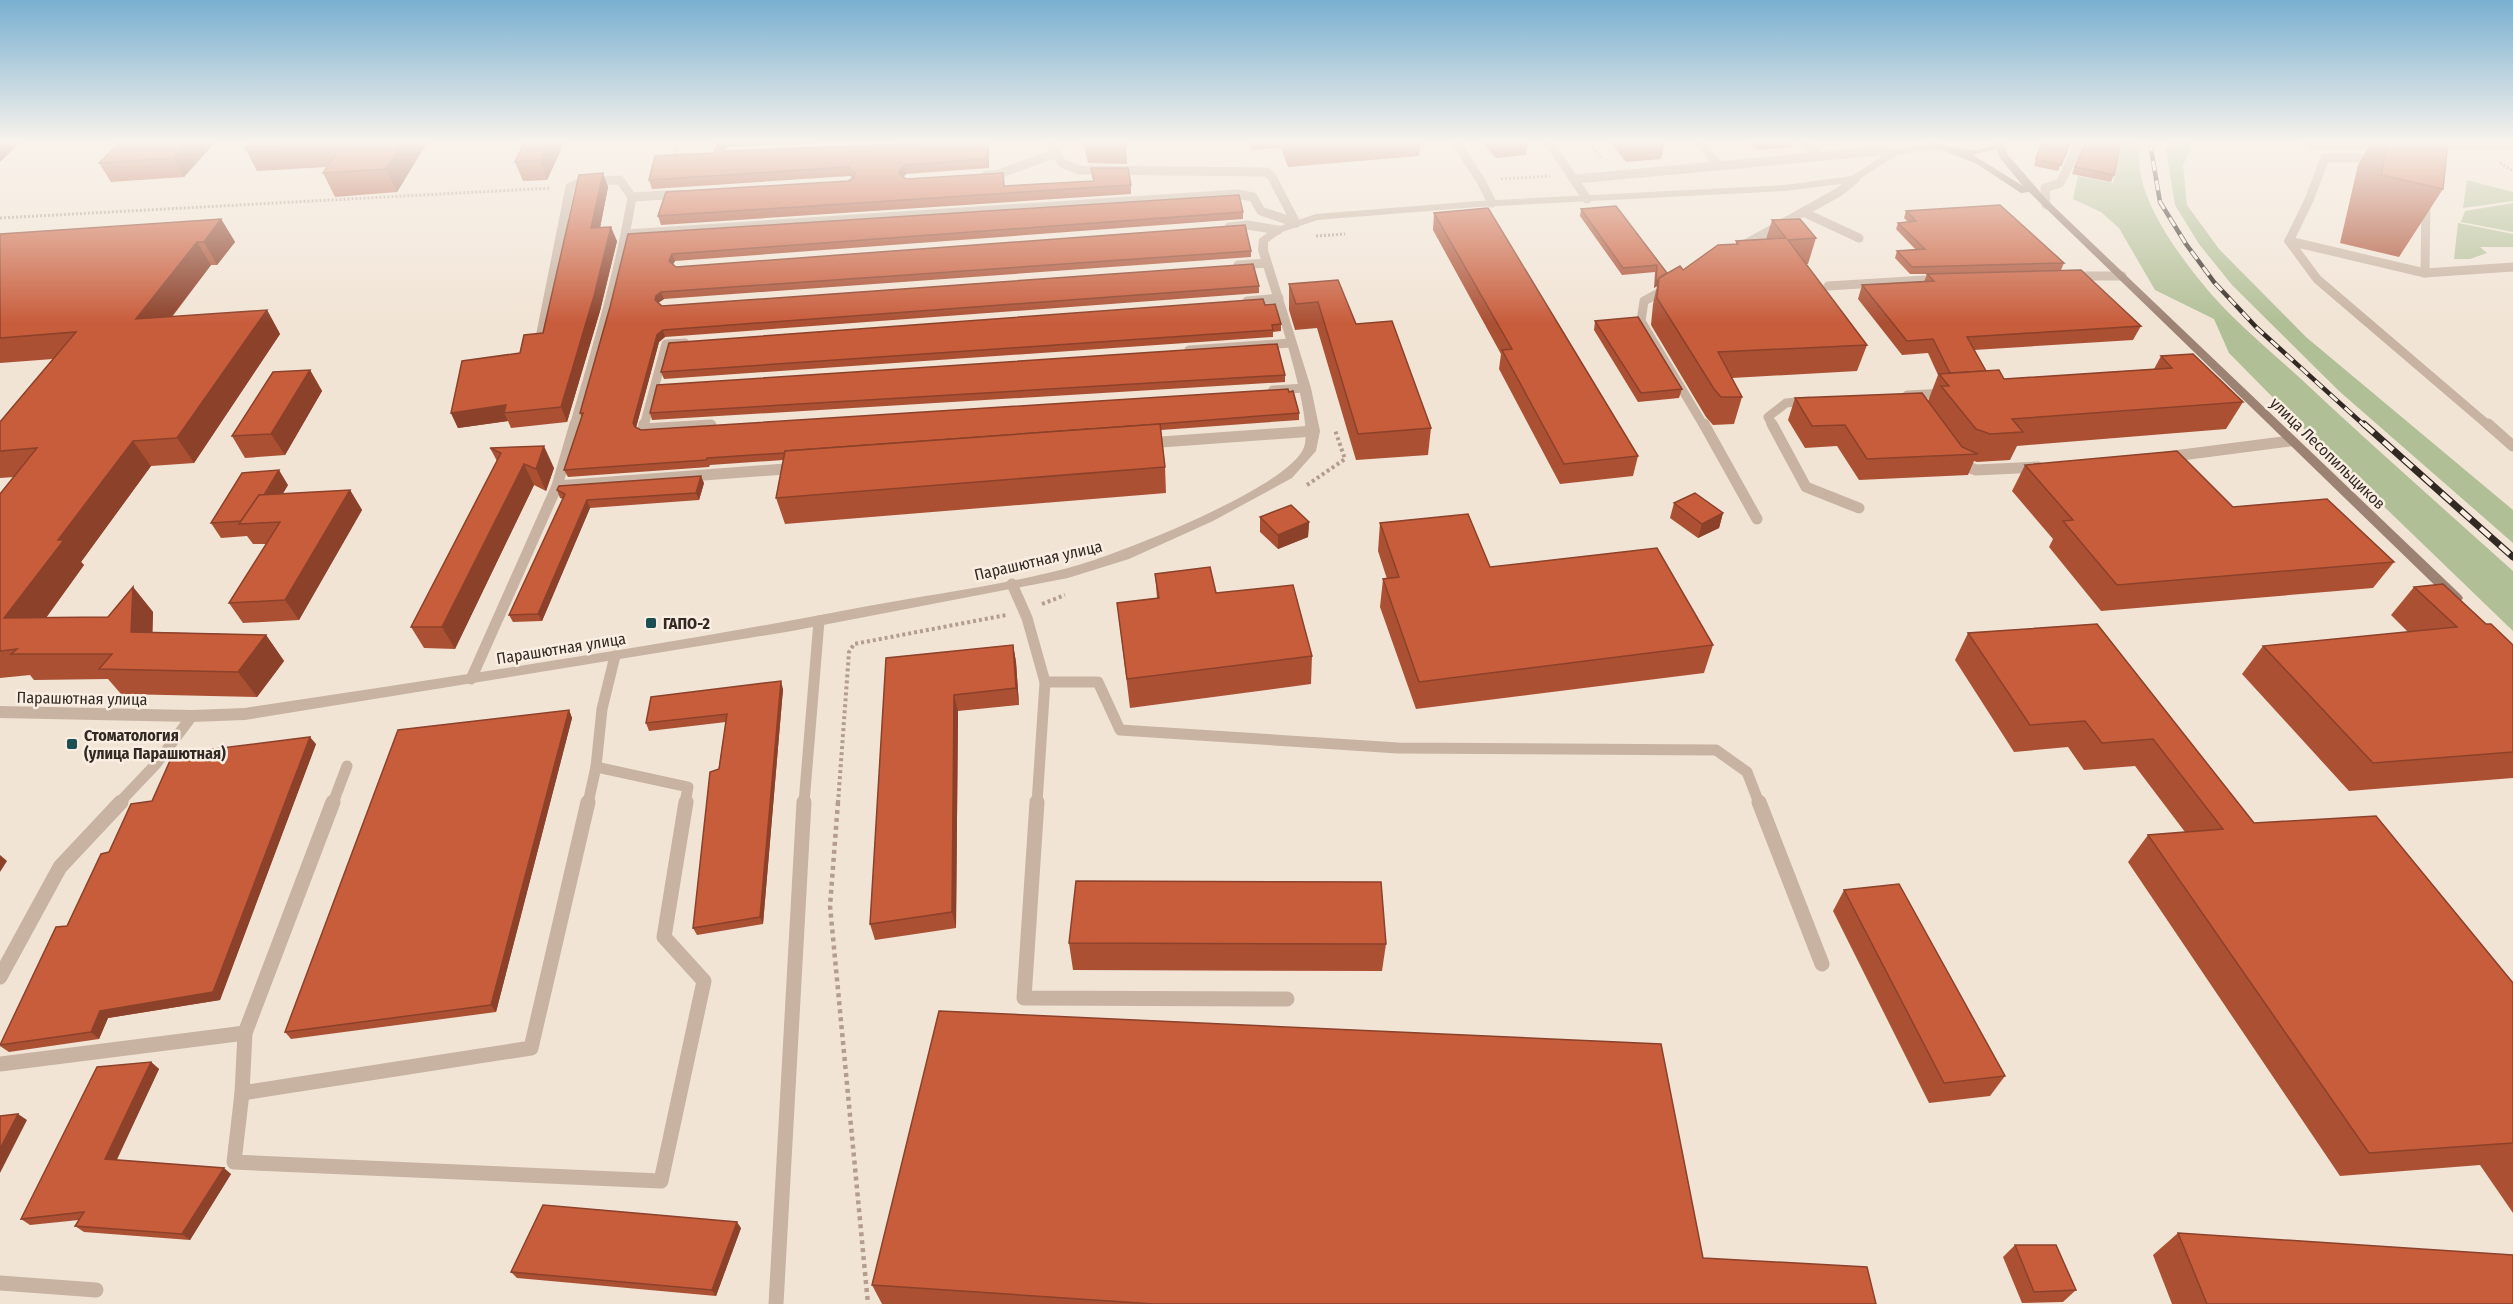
<svg xmlns="http://www.w3.org/2000/svg" width="2513" height="1304" font-family="'Fira Sans Condensed',sans-serif">
	<rect width="100%" height="100%" fill="#f1e4d5"/>
	<!-- green -->
	<g fill="#b1bf96">
		<path d="M2122,141H2142C2127,185 2175,250 2202,283C2230,318 2267,348 2300,378C2370,444 2442,507 2513,571V631L2315,440L2229,353L2214,319L2155,290L2119,228L2101,212L2073,199L2078,176L2113,183Z"/>
		<polygon points="2169,141 2195,141 2183,165 2187,205 2219,249 2306,337 2513,510 2513,543 2339,391 2232,285 2199,244 2175,205 2166,149"/>
		<polygon points="2467,180 2513,192 2513,201 2463,208"/>
		<polygon points="2513,203 2513,232 2461,222 2465,211"/>
		<polygon points="2458,223 2513,234 2513,247 2480,247 2487,253 2470,259 2454,259"/>
	</g>
	<g fill="none" stroke-linecap="round" stroke-linejoin="round">
		<!-- path-far2 -->
		<g stroke="#b49d8c" stroke-width="3" stroke-dasharray="2 2" stroke-linecap="butt">
			<polyline points="676,141 676,158"/>
			<polyline points="1587,141 1602,159"/>
			<polyline points="2500,163 2513,171"/>
			<polyline points="1501,179 1550,176"/>
			<polyline points="0,218 551,188"/>
			<polyline points="1316,236 1345,234"/>
		</g>
		<!-- path-far1 -->
		<g stroke="#b49d8c" stroke-width="4" stroke-dasharray="3 3" stroke-linecap="butt">
			<polyline points="1307,485 1345,459 1335,430"/>
			<polyline points="1042,604 1065,595"/>
			<polyline points="838,803 849,652 854,644 1006,615"/>
		</g>
		<!-- path -->
		<polyline stroke="#b49d8c" stroke-width="4.5" stroke-dasharray="4 4" stroke-linecap="butt" points="838,802 830,906 868,1304"/>
		<!-- lane-far2 -->
		<g stroke="#c8b3a2" stroke-width="9">
			<polyline points="1048,141 1062,163 1079,170 1267,172 1272,177 1296,223"/>
			<polyline points="1455,141 1481,181 1492,203"/>
			<polyline points="1548,141 1587,199"/>
			<polyline points="1699,141 1719,166"/>
			<polyline points="1804,141 1820,156"/>
			<polyline points="2305,141 2312,146 2383,146"/>
			<polyline points="924,143 968,141"/>
			<polyline points="2433,146 2513,144"/>
			<polyline points="986,175 999,174 1056,153"/>
			<polyline points="1576,179 1879,151 1892,154"/>
			<polyline points="632,197 681,194"/>
			<polyline points="2046,205 2045,188 2060,183 2074,155 2078,141"/>
			<polyline points="1803,212 1859,238"/>
			<polyline points="1229,227 1247,225 1278,230"/>
			<polyline points="626,234 1237,194 1253,197 1261,211 1296,223"/>
			<polyline points="2289,241 2317,279 2489,426"/>
			<polyline points="2289,241 2309,200 2325,158 2359,158 2375,162"/>
			<polyline points="2289,241 2425,273 2513,267"/>
			<polyline points="1740,247 1839,192 1855,179"/>
			<polyline points="1238,265 1267,263"/>
			<polyline points="2425,273 2426,199"/>
			<polyline points="2072,276 2122,276"/>
			<polyline points="1828,286 1941,279"/>
			<polyline points="1668,288 1644,301 1641,321 1704,426"/>
			<polyline points="1247,301 1279,298"/>
			<path d="M539,343L570,187L581,182L620,180L632,197C619,275 596,350 574,426"/>
			<polyline points="1189,350 1290,343"/>
			<polyline points="1273,390 1305,388"/>
			<polyline points="1907,395 1946,393"/>
			<polyline points="644,426 666,344 685,343"/>
			<polyline points="696,426 711,425"/>
			<polyline points="1773,426 1768,417 1786,403 1809,401"/>
		</g>
		<!-- lane-far1 -->
		<g stroke="#c8b3a2" stroke-width="11">
			<polyline points="644,424 643,429 711,425"/>
			<polyline points="1704,424 1757,519"/>
			<polyline points="1772,424 1806,487 1859,508"/>
			<polyline points="2488,424 2513,446"/>
			<polyline points="1147,443 1314,431"/>
			<polyline points="2166,457 2290,441"/>
			<polyline points="1958,463 1976,470 2038,467"/>
			<polyline points="557,486 798,468"/>
			<polyline points="1012,584 1027,618 1045,682 1037,803"/>
			<polyline points="471,679 557,486 575,424"/>
			<polyline points="1045,682 1098,682 1120,730 1398,748 1716,750 1747,772 1759,803"/>
			<polyline points="596,767 688,787 685,803"/>
			<polyline points="119,803 156,764 192,716"/>
			<polyline points="333,803 347,766"/>
			<polyline points="588,803 596,767 602,709 615,656"/>
			<polyline points="804,803 819,621"/>
		</g>
		<!-- lane -->
		<g stroke="#c8b3a2" stroke-width="15">
			<polyline points="333,802 245,1033 242,1093 531,1048 588,802"/>
			<polyline points="1037,802 1024,998 1287,999"/>
			<polyline points="1759,802 1822,964"/>
			<polyline points="0,977 60,867 121,802"/>
			<polyline points="0,1064 245,1033"/>
			<polyline points="242,1093 234,1162 661,1181 704,981 664,937 686,802"/>
			<polyline points="0,1283 96,1290"/>
			<polyline points="776,1304 804,802"/>
		</g>
		<!-- street -->
		<path fill="#c8b3a2" fill-rule="evenodd" d="M1918,145H1943L1948,148L1943,151H1918L1895,156L1855,182L1785,191L1478,207L1317,220L1282,232L1268,242V250L1311,388L1320,431L1316,451L1292,478L1213,521L1129,559L1068,578L792,631L245,720L192,722L0,718V706L192,710L245,708C453,676 661,646 868,606C934,594 1003,585 1068,568C1112,557 1291,487 1304,447C1315,416 1269,287 1258,250L1259,239L1274,228L1316,214L1478,201L1785,185L1852,176L1889,152Z"/>
		<!-- secondary -->
		<path fill="#9c8273" fill-rule="evenodd" d="M1920,141C1943,140 1976,162 1993,141H2003L2008,155L2047,200L2461,595L2463,598L2461,601H2451L2029,192L2021,193L1977,164ZM1996,149L2000,158L2023,186L1973,155Z"/>
		<!-- rail-far1 casing -->
		<g stroke="#322924" stroke-width="4.5">
			<polyline id="rail-far1" points="2152,141 2151,149 2160,202 2186,244 2214,282 2257,328 2365,426"/>
		</g>
		<!-- rail casing -->
		<g stroke="#322924" stroke-width="7">
			<polyline id="rail" points="2364,424 2513,557"/>
		</g>
		<!-- rail-far1 -->
		<use href="#rail-far1" stroke="#f9eee1" stroke-width="3" stroke-dasharray="10" stroke-linecap="butt"/>
		<!-- rail -->
		<use href="#rail" stroke="#f9eee1" stroke-width="4.5" stroke-dasharray="13" stroke-linecap="butt"/>
	</g>
	<!-- wall -->
	<g fill="#ac5034">
		<polygon points="121,141 216,141 184,177 111,182 99,163"/>
		<polygon points="250,141 428,141 397,192 335,197 323,173 327,167 257,171 245,148"/>
		<polygon points="565,141 547,180 523,181 515,162"/>
		<polygon points="719,141 846,141 728,147 723,151 989,149 989,168 906,174 903,177 906,179 1005,186 1093,181 1091,168 1131,185 1131,194 661,225 658,216 848,181 852,178 850,176 652,189 649,180 714,153"/>
		<polygon points="1083,141 1126,141 1127,164 1088,163"/>
		<polygon points="1248,141 1421,141 1419,156 1288,167 1281,148 1252,150"/>
		<polygon points="1480,141 1528,141 1526,155 1496,158"/>
		<polygon points="1609,141 1665,141 1661,159 1626,162"/>
		<polygon points="1748,141 1793,141 1791,147 1757,150"/>
		<polygon points="2028,141 2071,141 2058,171 2034,166 2041,143"/>
		<polygon points="2083,141 2121,141 2114,175 2111,182 2072,174 2084,143"/>
		<polygon points="2372,141 2448,141 2443,189 2399,257 2340,243 2358,165"/>
		<polygon points="603,173 608,187 600,228 617,241 600,311 567,422 511,428 508,421 458,428 451,413 543,333"/>
		<polygon points="1581,209 1667,273 1683,270 1736,244 1736,241 1766,239 1772,220 1816,238 1808,264 1806,264 1867,345 1857,371 1732,378 1742,397 1734,424 1713,425 1706,417 1651,325 1653,304 1657,286 1654,288 1655,272 1622,275 1580,216"/>
		<polygon points="1906,211 2064,263 2061,270 2141,326 2133,340 1974,350 1986,371 2004,379 2154,369 2161,356 2243,402 2226,429 2017,446 2010,460 1977,462 1974,461 1968,475 1859,480 1837,446 1805,448 1788,420 1795,398 1928,401 1938,375 1928,353 1902,355 1858,299 1862,285 1924,282 1927,274 1910,274 1895,258 1897,251 1916,250 1896,229 1898,223 1908,222 1904,218"/>
		<polygon points="1243,212 1243,219 675,261 673,264 676,267 1251,251 1251,257 664,299 658,303 662,306 1259,286 1259,293 665,337 659,342 636,428 641,430 1289,392 1299,413 1299,420 1161,430 1165,467 1166,493 785,524 776,498 783,460 710,465 709,467 568,477 564,470 582,418 580,413 610,307 628,234"/>
		<polygon points="1434,213 1638,456 1633,476 1560,484 1499,369 1501,354 1433,230"/>
		<polygon points="221,219 235,242 217,265 211,265 172,317 267,310 280,334 194,463 151,466 81,562 84,565 46,618 108,617 133,587 153,612 152,632 266,635 284,661 257,697 121,694 108,679 34,680 30,675 0,678 0,494 14,477 0,478 0,422 53,359 0,363 0,234"/>
		<polygon points="1289,284 1356,324 1431,428 1428,455 1356,460 1317,328 1295,330 1289,310"/>
		<polygon points="1265,305 1281,324 1281,331 1273,332 1273,337 664,379 661,372"/>
		<polygon points="1595,321 1682,389 1679,398 1638,402 1594,330"/>
		<polygon points="310,370 322,391 285,455 245,458 232,436"/>
		<polygon points="1285,375 1285,382 652,420 650,413"/>
		<polygon points="490,448 554,468 546,491 534,485 455,649 424,648 411,627 497,461"/>
		<polygon points="2025,465 2233,507 2394,562 2373,588 2101,611 2049,547 2053,539 2012,491"/>
		<polygon points="704,483 699,500 590,508 542,621 513,622 509,615 563,499 560,498 557,490"/>
		<polygon points="288,485 282,494 350,490 362,510 299,620 243,623 229,603 266,544 253,544 247,536 221,538 211,523"/>
		<polygon points="1674,503 1723,513 1719,528 1698,538 1670,518"/>
		<polygon points="1260,517 1309,522 1308,537 1278,549 1260,532"/>
		<polygon points="1380,523 1490,567 1713,645 1704,673 1416,709 1380,607 1383,579 1387,579 1378,551"/>
		<polygon points="1155,574 1216,593 1312,656 1311,684 1130,708 1117,603 1157,598"/>
		<polygon points="2414,587 2486,624 2513,645 2513,778 2349,791 2242,674 2263,646 2408,632 2391,615"/>
		<polygon points="2097,624 2254,823 2513,983 2513,1213 2480,1165 2340,1176 2128,862 2148,835 2185,832 2135,766 2084,770 2068,747 2014,752 1955,660 1968,633"/>
		<polygon points="1013,645 1016,662 1019,705 958,711 956,928 875,940 870,924 886,658"/>
		<polygon points="783,689 763,924 697,935 693,928 726,722 649,731 646,723"/>
		<polygon points="569,710 572,718 496,1012 291,1039 285,1032"/>
		<polygon points="316,744 220,1000 108,1018 99,1039 9,1052 0,1046 109,852 152,801"/>
		<polygon points="1844,890 2005,1076 1990,1096 1929,1103 1833,911"/>
		<polygon points="1069,943 1386,944 1382,971 1073,970"/>
		<polygon points="151,1062 159,1069 116,1160 231,1174 190,1240 84,1232 75,1226 79,1220 30,1225 21,1219"/>
		<polygon points="741,1228 716,1296 517,1278 511,1272"/>
		<polygon points="2178,1233 2513,1304 2172,1304 2153,1255"/>
		<polygon points="2015,1245 2076,1290 2063,1302 2022,1303 2003,1257"/>
		<polygon points="1703,1258 1876,1304 882,1304 872,1285"/>
	</g>
	<!-- shaded-wall -->
	<g fill="#8c412a">
		<polygon points="0,141 22,141 0,162"/>
		<polygon points="189,141 216,141 184,177 173,158"/>
		<polygon points="404,141 428,141 397,192 386,169"/>
		<polygon points="549,141 565,141 547,180 540,160"/>
		<polygon points="722,141 726,141 728,147 722,152 719,143"/>
		<polygon points="988,141 989,149 989,168 987,159"/>
		<polygon points="905,165 906,174 901,178 899,173 900,169"/>
		<polygon points="603,173 608,187 597,243 591,228"/>
		<polygon points="221,219 235,242 217,265 204,242"/>
		<polygon points="611,227 617,241 600,311 567,422 561,407"/>
		<polygon points="197,242 211,265 151,343 136,319"/>
		<polygon points="672,254 675,261 671,268 669,261"/>
		<polygon points="1659,279 1657,286 1654,288 1656,281"/>
		<polygon points="661,292 664,299 658,303 655,300 656,296"/>
		<polygon points="267,310 280,334 194,463 177,438"/>
		<polygon points="663,330 665,337 659,342 635,431 633,423 657,335"/>
		<polygon points="310,370 322,391 285,455 271,434"/>
		<polygon points="506,405 504,413 508,421 458,428 451,413"/>
		<polygon points="133,441 151,466 81,562 84,565 27,644 4,618 58,540"/>
		<polygon points="544,446 554,468 546,491 536,469"/>
		<polygon points="524,464 534,485 455,649 442,627"/>
		<polygon points="279,470 288,485 266,523 250,520"/>
		<polygon points="701,476 704,483 699,500 696,493"/>
		<polygon points="350,490 362,510 299,620 285,600"/>
		<polygon points="587,500 590,508 542,621 538,614"/>
		<polygon points="1723,513 1719,528 1698,538 1702,524"/>
		<polygon points="1309,522 1308,537 1278,549 1278,535"/>
		<polygon points="133,587 153,612 152,657 131,632"/>
		<polygon points="266,635 284,661 257,697 238,672"/>
		<polygon points="1013,645 1016,662 1019,705 1016,688"/>
		<polygon points="781,681 783,689 763,924 760,917"/>
		<polygon points="954,695 958,711 956,928 952,912"/>
		<polygon points="569,710 572,718 496,1012 491,1005"/>
		<polygon points="310,737 316,744 220,1000 108,1018 99,1039 91,1032 100,1011"/>
		<polygon points="0,855 7,861 0,872"/>
		<polygon points="151,1062 159,1069 114,1166 105,1159"/>
		<polygon points="18,1114 27,1120 0,1173 0,1149"/>
		<polygon points="224,1168 231,1174 190,1240 182,1234"/>
		<polygon points="737,1222 741,1228 716,1296 712,1290"/>
	</g>
	<!-- building -->
	<g fill="#c85d3c" stroke="#8c412a" stroke-width="1.5">
		<polygon points="121,141 189,141 173,158 99,163"/>
		<polygon points="250,141 404,141 386,169 323,173 344,142 245,148"/>
		<polygon points="525,141 549,141 540,160 515,162"/>
		<polygon points="719,141 722,141 719,143 722,151 988,141 987,159 905,165 900,169 899,173 906,179 1003,173 1004,186 1094,181 1091,168 1128,168 1131,185 658,216 666,192 848,181 854,178 855,173 848,167 649,180 655,156 714,153"/>
		<polygon points="2042,141 2071,141 2061,165 2036,159"/>
		<polygon points="2086,141 2121,141 2114,175 2075,167"/>
		<polygon points="2388,141 2448,141 2443,189 2381,175"/>
		<polygon points="603,173 591,228 611,227 594,296 561,407 504,413 506,405 451,413 462,361 520,353 524,335 543,333 579,175"/>
		<polygon points="1239,195 1243,212 672,254 669,261 676,267 1245,225 1251,251 661,292 656,296 655,300 662,306 1253,264 1259,286 663,330 657,335 633,423 635,427 641,430 1288,389 1289,392 1293,391 1299,413 1159,424 785,451 785,453 707,458 706,460 564,470 583,413 580,413 610,307 628,234"/>
		<polygon points="2000,205 2064,263 1912,267 1897,251 1925,249 1898,223 1916,221 1906,211"/>
		<polygon points="1616,206 1667,273 1659,278 1659,279 1656,281 1657,265 1623,268 1581,209"/>
		<polygon points="1488,208 1638,456 1564,464 1502,350 1512,349 1434,213"/>
		<polygon points="221,219 204,242 197,242 136,319 267,310 177,438 133,441 58,540 64,540 4,618 108,617 133,587 131,632 266,635 238,672 99,669 112,654 11,654 17,649 0,651 0,494 37,448 0,451 0,422 76,332 0,338 0,234"/>
		<polygon points="1800,219 1816,238 1788,240 1867,345 1718,352 1742,397 1721,397 1714,389 1657,298 1659,278 1680,266 1683,270 1718,245 1738,244 1736,241 1786,238 1772,220"/>
		<polygon points="2081,270 2141,326 1967,337 1986,371 1950,373 1933,339 1907,341 1862,285 1934,281 1927,274"/>
		<polygon points="1338,280 1356,324 1392,321 1431,428 1358,434 1318,302 1296,304 1289,284"/>
		<polygon points="1263,299 1265,305 1275,304 1281,324 1272,325 1273,330 661,372 669,343"/>
		<polygon points="1638,317 1682,389 1641,393 1595,321"/>
		<polygon points="1277,344 1285,375 650,413 657,385"/>
		<polygon points="2193,354 2243,402 2012,419 2023,432 1990,434 1976,429 1941,386 1949,386 1939,374 1999,370 2004,379 2172,368 2161,356"/>
		<polygon points="310,370 271,434 232,436 273,372"/>
		<polygon points="1922,393 1962,447 1978,454 1867,459 1845,425 1812,426 1795,398"/>
		<polygon points="1160,424 1165,467 776,498 785,451"/>
		<polygon points="544,446 536,469 524,464 442,627 411,627 501,453 490,448"/>
		<polygon points="2177,451 2233,507 2327,499 2394,562 2117,585 2063,521 2073,520 2025,465"/>
		<polygon points="279,470 264,495 259,495 241,521 211,523 242,473"/>
		<polygon points="701,476 696,493 587,500 538,614 509,615 565,494 557,490 559,486"/>
		<polygon points="350,490 285,600 229,603 280,522 239,524 259,495"/>
		<polygon points="1695,493 1723,513 1702,524 1674,503"/>
		<polygon points="1291,505 1309,522 1278,535 1260,517"/>
		<polygon points="1468,514 1490,567 1657,548 1713,645 1419,682 1383,579 1399,577 1380,523"/>
		<polygon points="1210,567 1216,593 1293,585 1312,656 1127,679 1117,603 1159,598 1155,574"/>
		<polygon points="2443,584 2486,624 2491,624 2513,645 2513,752 2373,763 2263,646 2457,627 2414,587"/>
		<polygon points="2097,624 2254,823 2376,816 2513,983 2513,1143 2369,1153 2148,835 2223,829 2153,739 2102,743 2085,721 2030,725 1968,633"/>
		<polygon points="1013,645 1016,688 954,695 952,912 870,924 886,658"/>
		<polygon points="781,681 760,917 693,928 710,772 719,769 727,714 646,723 651,697"/>
		<polygon points="569,710 491,1005 285,1032 398,730"/>
		<polygon points="310,737 213,992 100,1011 91,1032 0,1045 56,927 67,926 101,854 109,852 131,804 152,801 173,754"/>
		<polygon points="1076,881 1381,882 1386,944 1069,943"/>
		<polygon points="1899,884 2005,1076 1944,1083 1844,890"/>
		<polygon points="939,1011 1661,1044 1703,1258 1867,1267 1876,1304 1154,1304 872,1285"/>
		<polygon points="151,1062 105,1159 224,1168 182,1234 75,1226 84,1212 21,1219 97,1067"/>
		<polygon points="18,1114 0,1149 0,1116"/>
		<polygon points="543,1205 737,1222 712,1290 511,1272"/>
		<polygon points="2178,1233 2513,1255 2513,1304 2207,1304"/>
		<polygon points="2015,1245 2056,1245 2076,1290 2034,1292"/>
	</g>
	<!-- sky -->
	<linearGradient id="sky" x2="0" y2="1"><stop stop-color="#79b0d1"/><stop offset="0.44" stop-color="#f9f3ec"/><stop offset="1" stop-color="#f9f3ec" stop-opacity="0"/></linearGradient>
	<rect width="2513" height="323" fill="url(#sky)"/>
	<!-- markers -->
	<g fill="#1a5054" stroke="#f9eee1" stroke-width="2">
		<rect x="645" y="617" width="12" height="12" rx="3"/>
		<rect x="66" y="738" width="12" height="12" rx="3"/>
	</g>
	<g text-anchor="middle" stroke-width="5" stroke-linejoin="round" paint-order="stroke">
		<!-- street labels -->
		<g font-size="16" fill="#322924" stroke="#f9eee1">
			<text transform="translate(2328 453) rotate(44)" y="6">улица Лесопильщиков</text>
			<text transform="translate(1038 560) rotate(-13)" y="6">Парашютная улица</text>
			<text transform="translate(561 648) rotate(-9)" y="6">Парашютная улица</text>
			<text transform="translate(82 698) rotate(1)" y="6">Парашютная улица</text>
		</g>
		<!-- poi labels -->
		<g font-size="16" font-weight="bold" fill="#322924" stroke="#f9eee1" text-anchor="start">
			<text x="663" y="629">ГАПО-2</text>
			<text x="84" y="741">Стоматология<tspan x="84" dy="18">(улица Парашютная)</tspan></text>
		</g>
	</g>
</svg>
